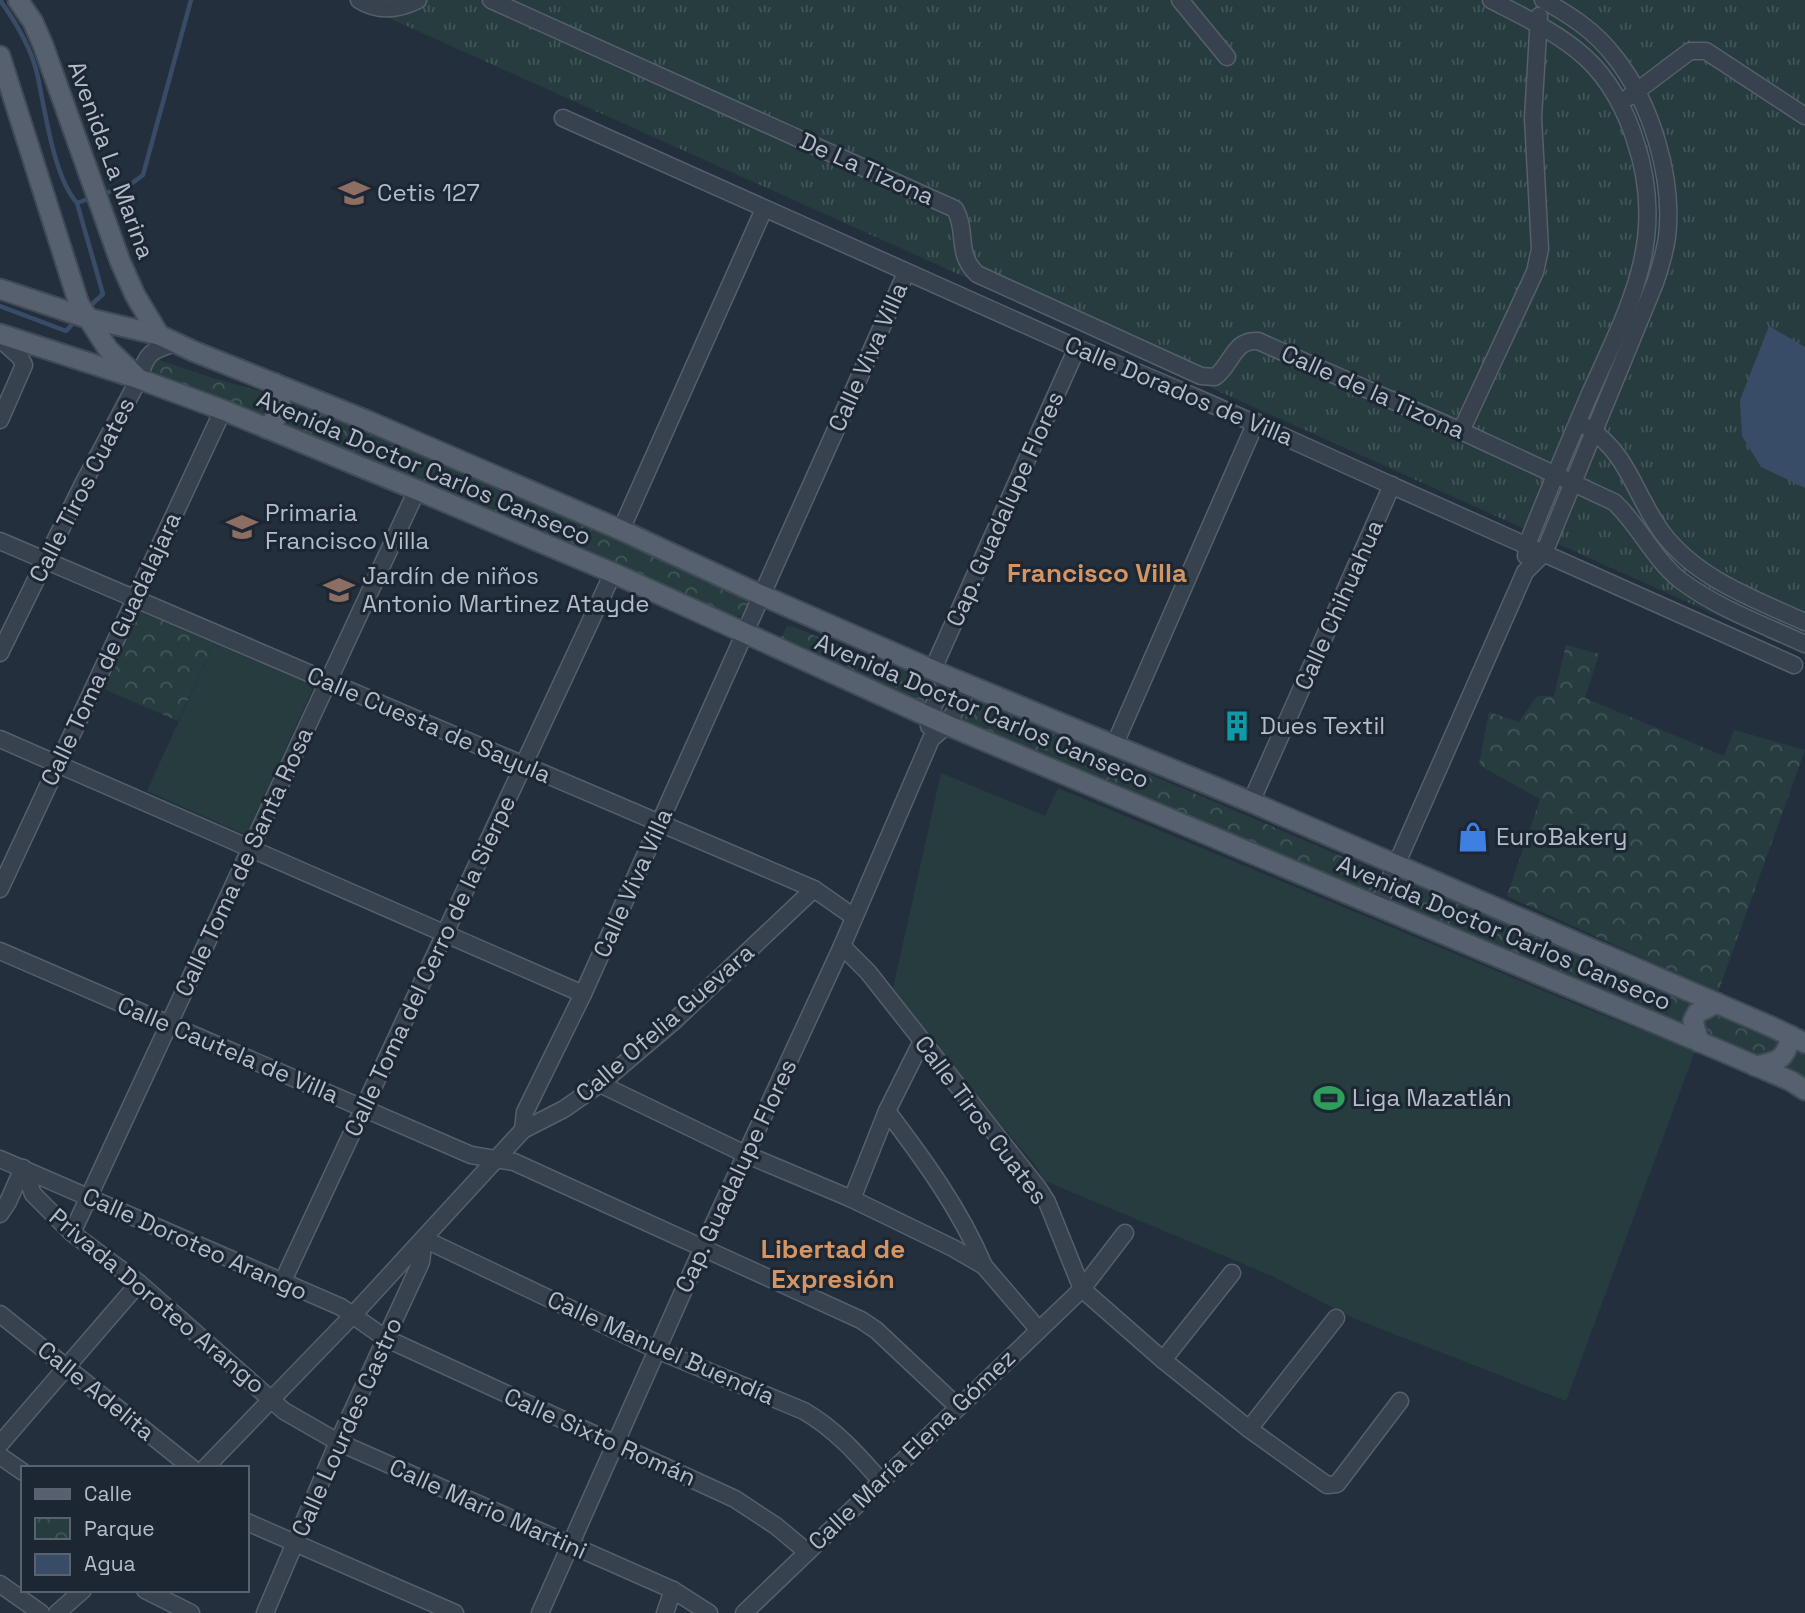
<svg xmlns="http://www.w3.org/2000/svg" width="1805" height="1613" font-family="'Space Grotesk',sans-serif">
	<defs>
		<pattern id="grass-tufts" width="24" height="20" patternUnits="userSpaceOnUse" patternTransform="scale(1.75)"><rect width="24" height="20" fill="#263c3f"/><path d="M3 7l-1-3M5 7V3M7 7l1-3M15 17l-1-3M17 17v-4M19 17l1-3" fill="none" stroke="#435659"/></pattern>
		<pattern id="park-crowns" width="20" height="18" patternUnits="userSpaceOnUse" patternTransform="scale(1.75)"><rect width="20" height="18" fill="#263c3f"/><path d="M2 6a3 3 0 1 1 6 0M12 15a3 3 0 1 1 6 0" fill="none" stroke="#435659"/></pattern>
	</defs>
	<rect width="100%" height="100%" fill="#242f3e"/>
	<!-- grass -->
	<polygon fill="url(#grass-tufts)" points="349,0 1805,0 1805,655"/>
	<!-- park -->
	<g fill="url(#park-crowns)">
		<polygon points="153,358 209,377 271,394 277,404 266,416 190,391 148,368"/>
		<path d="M293,400L416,450L629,542L742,596L748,603L746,612L739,616L730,615L615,569L285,426C294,418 298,413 293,400Z"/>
		<polygon points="142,608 216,639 178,721 104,689"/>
		<path d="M787,626L794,627C843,648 893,664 943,685L928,709L780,651L781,638Z"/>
		<polygon points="1566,645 1599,654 1585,698 1724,756 1734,730 1805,750 1718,992 1507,896 1540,799 1479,765 1489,712 1519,722 1537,696 1554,696"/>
		<polygon points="973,699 1362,865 1386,878 1381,890 1372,892 1344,884 953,722"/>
		<polygon points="1405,882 1703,1002 1805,1050 1805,1082 1391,908"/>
	</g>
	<!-- pitch -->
	<g fill="#263c3f">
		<polygon points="216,639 315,684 246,835 147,791"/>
		<polygon points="941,773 1045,816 1058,788 1585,1008 1695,1051 1566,1401 1353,1318 1272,1276 1045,1181 1035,1165 961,1077 893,988"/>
	</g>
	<!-- water -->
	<polygon fill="#394c67" points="1769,326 1805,347 1805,488 1761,467 1742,436 1740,400"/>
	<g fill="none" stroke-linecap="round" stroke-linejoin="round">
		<!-- stream -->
		<g stroke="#394c67" stroke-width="4.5">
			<path d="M0,0C15,21 31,48 37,73C45,109 53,176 77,203L91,198"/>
			<polyline points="103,194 131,184 143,175 191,0"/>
			<polyline points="77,203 103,294 88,308"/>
			<polyline points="0,306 66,331 77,319"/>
		</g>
		<!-- minor casing -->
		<g stroke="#565f6c" stroke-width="19">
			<g id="minor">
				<path d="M359,0C378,12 398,10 418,0"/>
				<path d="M491,0L955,209C968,232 955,253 977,274L1201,376L1215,377C1232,365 1233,339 1258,341L1461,431L1614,502C1639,525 1653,558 1680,580C1717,608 1764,625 1805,644"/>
				<polyline points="1180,0 1227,57"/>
				<path d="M1491,0C1524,17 1559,33 1586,58C1609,79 1626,111 1635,140C1669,240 1628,308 1588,398C1567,447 1546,496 1527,545L1526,556"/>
				<polyline points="1629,97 1690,51 1706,51 1805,116"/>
				<path d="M563,118L1077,348C1185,390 1288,439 1393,486C1526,546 1661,605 1794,665"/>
				<polyline points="0,339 20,357 24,365 0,420"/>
				<path d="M1587,427C1628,453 1634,493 1661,531C1695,578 1754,599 1805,622"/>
				<polyline points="1461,431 1535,272 1540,249 1533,118 1539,16"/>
				<polyline points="621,530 764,209"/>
				<polyline points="0,541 814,889 854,917"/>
				<path d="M0,653L83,484L139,379C146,353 151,350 176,343"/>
				<polyline points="933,669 1077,348"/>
				<polyline points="929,726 928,716 949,677"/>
				<polyline points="0,739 583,994"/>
				<polyline points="1114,746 1256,422"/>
				<polyline points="1251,802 1392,485"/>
				<polyline points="0,889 223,410"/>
				<path d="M1378,906L1525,572L1544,553L1655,283C1660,268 1665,252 1667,237C1674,178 1651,102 1614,56C1595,31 1570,15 1543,0"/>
				<polyline points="842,946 868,972 1038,1188 1047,1202 1082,1289 1163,1360 1249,1429 1327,1485 1337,1484 1400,1401"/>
				<polyline points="0,951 471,1155 514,1162 861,1320 876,1330 958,1407"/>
				<polyline points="600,1084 745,1154 852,1199 953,1248 984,1266 1038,1329"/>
				<path d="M887,1111C924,1160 960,1209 984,1266"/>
				<polyline points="523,1130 525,1112 583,994 906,273"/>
				<polyline points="0,1159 341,1307 385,1338 735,1499 776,1526 806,1551"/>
				<polyline points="23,1168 33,1194 72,1233 139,1283 284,1411 338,1442 673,1590 709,1613"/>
				<polyline points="852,1199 887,1111 922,1041"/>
				<polyline points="0,1214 8,1202 23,1168"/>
				<polyline points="72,1233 417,490"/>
				<path d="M424,1239L657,1350L804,1411C835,1429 857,1454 880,1480"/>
				<polyline points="282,1283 613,573"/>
				<polyline points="0,1314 192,1468"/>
				<polyline points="1163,1360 1232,1273"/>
				<polyline points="1249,1429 1336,1318"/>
				<polyline points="0,1444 139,1283"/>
				<polyline points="0,1456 23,1472"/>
				<polyline points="205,1468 353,1315 523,1130 564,1109 600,1084 673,1022 814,889"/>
				<polyline points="247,1522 455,1613"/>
				<polyline points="0,1584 41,1613"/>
				<polyline points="145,1590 191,1613"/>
				<polyline points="57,1613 83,1590"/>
				<polyline points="265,1613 338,1442 421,1262 424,1239"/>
				<polyline points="540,1613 702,1249 842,946 931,739 947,725 969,686"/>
				<polyline points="665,1613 673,1590"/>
				<polyline points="744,1613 1082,1289 1125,1233"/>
			</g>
		</g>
		<!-- major casing -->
		<g stroke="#414a57" stroke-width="23">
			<g id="major">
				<polyline points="18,0 33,22 43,45 120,261 135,295 159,335"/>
				<polyline points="0,56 79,304 108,349 136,376"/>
				<polyline points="0,289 87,318 159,335 193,351 368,421 621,530 761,595 949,677 1251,802 1772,1027 1805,1043"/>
				<polyline points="0,334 139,379 223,410 417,490 613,573 947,725 1719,1050 1791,1081 1805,1090"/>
				<path d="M266,428C285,411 284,406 274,383"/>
				<polyline points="1699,1042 1693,1021 1697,1013 1717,1003"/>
				<path d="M1755,1066C1779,1062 1785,1060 1791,1036"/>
			</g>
		</g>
		<!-- minor -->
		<use href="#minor" stroke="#38414e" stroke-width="16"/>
		<!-- major -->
		<use href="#major" stroke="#56606e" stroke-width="19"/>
	</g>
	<!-- icons -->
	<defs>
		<g id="university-bare" transform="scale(2.415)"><path d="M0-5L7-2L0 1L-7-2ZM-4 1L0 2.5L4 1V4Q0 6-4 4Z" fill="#8d6e63" stroke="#1d2633" stroke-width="2.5" paint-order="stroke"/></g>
		<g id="school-bare" transform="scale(2.415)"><path d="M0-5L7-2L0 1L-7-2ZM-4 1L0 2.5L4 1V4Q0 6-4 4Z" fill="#8d6e63" stroke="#1d2633" stroke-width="2.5" paint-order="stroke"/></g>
		<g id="building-bare" transform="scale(2.415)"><path d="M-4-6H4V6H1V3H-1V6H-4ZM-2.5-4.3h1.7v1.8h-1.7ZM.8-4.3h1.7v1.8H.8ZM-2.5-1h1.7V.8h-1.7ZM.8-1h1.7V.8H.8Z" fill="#0f9aa8" stroke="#1d2633" stroke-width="2.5" paint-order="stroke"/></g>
		<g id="shop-bare" transform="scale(2.415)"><path d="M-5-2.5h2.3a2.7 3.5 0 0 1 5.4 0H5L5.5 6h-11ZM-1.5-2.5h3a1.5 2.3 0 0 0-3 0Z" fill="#3f7fe0" stroke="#1d2633" stroke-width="2.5" paint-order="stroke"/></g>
		<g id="stadium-bare" transform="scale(2.415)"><path d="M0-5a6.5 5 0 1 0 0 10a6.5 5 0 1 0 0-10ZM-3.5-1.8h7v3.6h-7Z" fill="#2e9e5b" stroke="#1d2633" stroke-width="2.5" paint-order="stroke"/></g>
	</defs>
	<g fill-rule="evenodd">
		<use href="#university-bare" x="354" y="193"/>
		<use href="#school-bare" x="242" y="527"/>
		<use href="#school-bare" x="339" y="590"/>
		<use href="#building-bare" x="1237" y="726"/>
		<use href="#shop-bare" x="1473" y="837"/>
		<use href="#stadium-bare" x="1329" y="1098"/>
	</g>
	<g text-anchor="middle" stroke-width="6" stroke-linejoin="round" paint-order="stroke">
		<!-- street labels -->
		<g font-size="24" fill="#b4bcc9" stroke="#1d2633">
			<text transform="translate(111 160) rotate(70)" y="8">Avenida La Marina</text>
			<text transform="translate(867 169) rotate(24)" y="8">De La Tizona</text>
			<text transform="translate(868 357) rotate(-66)" y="8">Calle Viva Villa</text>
			<text transform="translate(1179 391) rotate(23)" y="8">Calle Dorados de Villa</text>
			<text transform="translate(1373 392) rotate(24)" y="8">Calle de la Tizona</text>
			<text transform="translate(424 468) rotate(23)" y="8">Avenida Doctor Carlos Canseco</text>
			<text transform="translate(82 490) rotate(-63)" y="8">Calle Tiros Cuates</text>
			<text transform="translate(1005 509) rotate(-66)" y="8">Cap. Guadalupe Flores</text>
			<text transform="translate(1339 605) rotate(-66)" y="8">Calle Chihuahua</text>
			<text transform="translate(111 649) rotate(-65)" y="8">Calle Toma de Guadalajara</text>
			<text transform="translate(982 711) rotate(23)" y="8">Avenida Doctor Carlos Canseco</text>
			<text transform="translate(429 725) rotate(23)" y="8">Calle Cuesta de Sayula</text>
			<text transform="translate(244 862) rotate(-65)" y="8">Calle Toma de Santa Rosa</text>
			<text transform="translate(633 883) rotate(-66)" y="8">Calle Viva Villa</text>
			<text transform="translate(1504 933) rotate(23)" y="8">Avenida Doctor Carlos Canseco</text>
			<text transform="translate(430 966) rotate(-65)" y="8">Calle Toma del Cerro de la Sierpe</text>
			<text transform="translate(665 1023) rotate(-41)" y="8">Calle Ofelia Guevara</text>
			<text transform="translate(228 1050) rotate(23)" y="8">Calle Cautela de Villa</text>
			<text transform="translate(981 1120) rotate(53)" y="8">Calle Tiros Cuates</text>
			<text transform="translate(736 1176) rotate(-65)" y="8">Cap. Guadalupe Flores</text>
			<text transform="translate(195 1244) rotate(24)" y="8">Calle Doroteo Arango</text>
			<text transform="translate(157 1301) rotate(40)" y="8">Privada Doroteo Arango</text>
			<text transform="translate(661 1348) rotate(24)" y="8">Calle Manuel Buendía</text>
			<text transform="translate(96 1391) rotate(39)" y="8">Calle Adelita</text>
			<text transform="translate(347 1427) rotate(-66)" y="8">Calle Lourdes Castro</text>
			<text transform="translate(600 1437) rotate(24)" y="8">Calle Sixto Román</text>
			<text transform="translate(912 1450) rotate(-44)" y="8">Calle María Elena Gómez</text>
			<text transform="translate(488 1509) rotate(24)" y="8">Calle Mario Martini</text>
		</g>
		<!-- poi labels -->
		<g font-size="24" fill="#b4bcc9" stroke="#1d2633" text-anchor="start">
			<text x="377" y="201">Cetis 127</text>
			<text x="265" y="521">Primaria<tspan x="265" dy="28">Francisco Villa</tspan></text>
			<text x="362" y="584">Jardín de niños<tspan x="362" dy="28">Antonio Martinez Atayde</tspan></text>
			<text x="1260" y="734">Dues Textil</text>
			<text x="1496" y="845">EuroBakery</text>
			<text x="1352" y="1106">Liga Mazatlán</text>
		</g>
		<!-- neighbourhood labels -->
		<g font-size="26" font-weight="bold" fill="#d59563" stroke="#1d2633">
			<text x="1097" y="582">Francisco Villa</text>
			<text x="833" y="1258">Libertad de<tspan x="833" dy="30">Expresión</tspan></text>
		</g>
	</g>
	<!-- legend -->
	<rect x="21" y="1466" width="228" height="126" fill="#1d2633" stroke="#59626f" stroke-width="2"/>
	<rect x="35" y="1489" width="35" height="10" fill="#56606e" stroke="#59626f" stroke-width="2"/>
	<text x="84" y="1501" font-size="21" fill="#b4bcc9">Calle</text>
	<rect x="35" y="1518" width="35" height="21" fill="url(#park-crowns)" stroke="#59626f" stroke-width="2"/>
	<text x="84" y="1536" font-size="21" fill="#b4bcc9">Parque</text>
	<rect x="35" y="1554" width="35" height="21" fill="#394c67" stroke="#59626f" stroke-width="2"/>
	<text x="84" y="1571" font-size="21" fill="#b4bcc9">Agua</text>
</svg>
